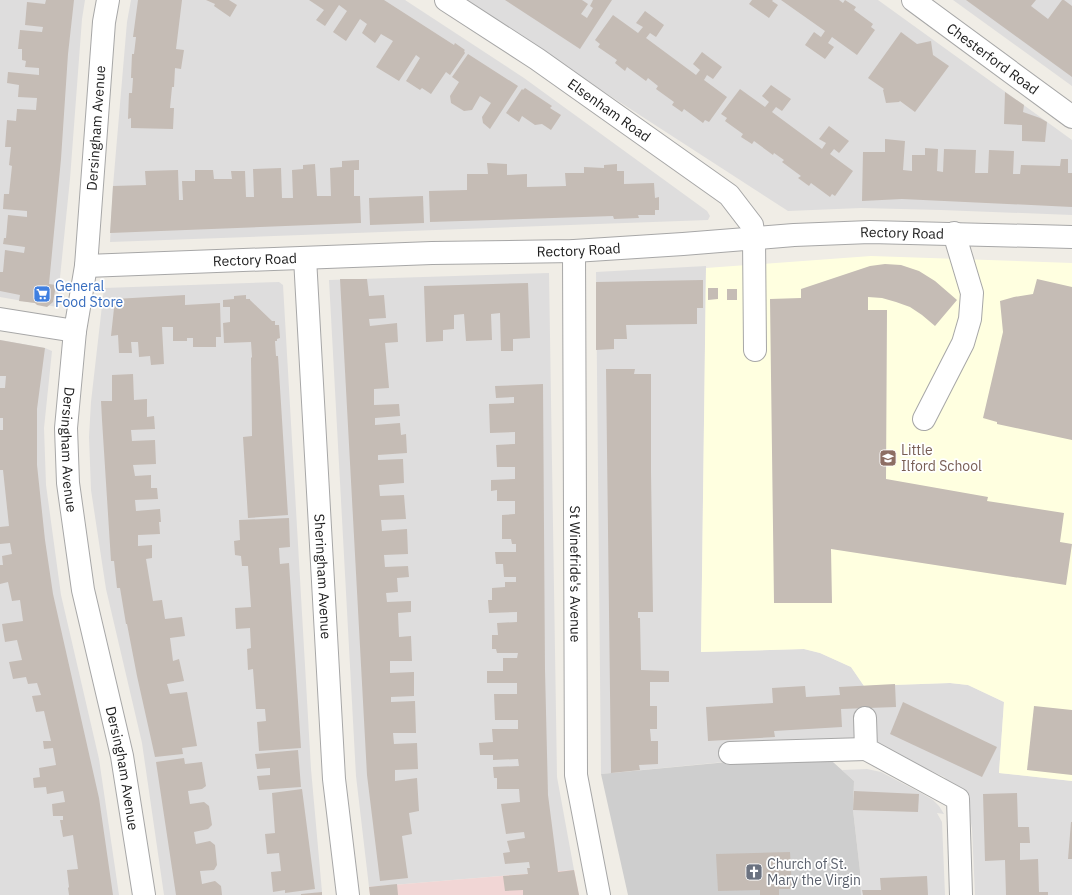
<svg xmlns="http://www.w3.org/2000/svg" width="1072" height="895" font-family="'IBM Plex Sans',sans-serif">
	<rect width="100%" height="100%" fill="#f0ede6"/>
	<!-- residential -->
	<g fill="#dedddd">
		<polygon points="0,0 85,0 82,19 70,179 57,307 0,297"/>
		<polygon points="131,0 405,0 524,78 707,211 710,216 708,220 110,242 113,186 127,22"/>
		<polygon points="465,0 878,0 1072,140 1072,215 941,210 861,208 788,211 567,68"/>
		<polygon points="953,0 1072,0 1072,86 1025,52"/>
		<polygon points="706,266 701,652 804,649 820,653 851,667 864,686 950,683 968,685 1004,702 999,773 1072,781 1072,895 975,895 972,829 969,811 954,787 944,777 876,745 724,762 601,774 596,272"/>
		<polygon points="549,273 557,777 574,870 369,887 356,776 329,280"/>
		<polygon points="279,282 283,285 311,769 322,892 302,895 164,895 142,743 106,589 91,490 89,437 91,402 104,288"/>
		<polygon points="0,340 45,348 52,351 44,428 46,485 61,595 99,759 119,895 0,895"/>
		<polygon points="867,769 881,772 921,793 933,800 939,806 944,814 937,813 942,822 945,895 861,895 860,871 853,810 854,781 842,770"/>
	</g>
	<!-- commercial -->
	<polygon fill="#f1d6d5" points="574,870 579,895 370,895 369,887"/>
	<!-- education -->
	<polygon fill="#ffffe0" points="871,256 1072,263 1072,781 999,773 1004,702 968,685 950,683 864,686 851,667 820,653 804,649 701,652 706,268"/>
	<!-- religious -->
	<polygon fill="#cecece" points="823,753 854,781 853,810 860,871 861,895 628,895 601,774"/>
	<!-- building -->
	<g fill="#c5bcb5">
		<polygon points="46,0 74,0 68,54 61,159 49,284 56,285 53,302 47,307 37,305 35,303 19,301 20,295 0,291 0,272 3,272 5,250 24,253 25,247 3,244 4,238 6,238 8,215 27,217 27,211 3,209 4,194 9,194 12,166 9,165 11,147 5,147 7,120 16,121 17,109 36,110 37,98 18,97 19,85 7,83 8,72 39,75 39,68 25,67 26,61 22,60 22,49 18,49 20,30 42,32 43,27 25,25 27,2 45,4"/>
		<polygon points="138,0 182,0 176,49 184,50 181,69 175,68 174,87 172,87 170,108 174,108 173,129 131,128 131,118 128,119 129,93 132,93 133,78 131,78 132,54 134,54 136,37 133,37"/>
		<polygon points="206,0 229,0 237,5 230,17 214,6 215,4"/>
		<polygon points="309,0 384,0 454,45 455,43 465,50 464,51 465,53 450,75 446,72 431,94 422,88 420,90 406,81 420,58 416,55 399,81 376,67 393,41 381,34 375,43 362,33 367,24 360,19 346,41 333,32 347,11 339,5 325,26 316,20 324,10"/>
		<polygon points="505,0 582,0 588,4 581,14 587,18 593,8 590,6 593,0 612,0 580,49"/>
		<polygon points="752,0 773,0 772,1 778,5 769,18 749,4"/>
		<polygon points="781,0 839,0 843,3 845,0 856,7 854,10 873,24 871,27 875,30 857,55 832,37 828,43 834,47 825,59 805,45 814,32 821,37 825,31"/>
		<polygon points="966,0 1036,0 1031,6 1048,19 1062,0 1064,0 1072,6 1072,77"/>
		<polygon points="645,11 664,25 656,37 650,33 646,38 696,75 700,70 693,64 702,52 722,67 713,79 707,75 704,80 727,97 709,122 705,120 703,123 684,109 682,112 672,105 674,102 656,89 658,86 648,78 646,81 627,67 625,71 615,63 617,60 598,47 600,44 595,40 613,15 638,33 643,27 636,23"/>
		<polygon points="901,32 917,44 931,41 933,55 949,66 915,112 900,101 899,102 886,103 883,90 884,89 868,78"/>
		<polygon points="468,54 518,86 490,129 483,123 482,117 491,103 480,96 472,110 464,111 451,103 450,96 459,82 452,77"/>
		<polygon points="771,85 791,99 782,111 776,107 772,112 822,149 826,143 819,139 829,126 849,141 839,153 834,149 830,154 853,171 835,196 832,194 830,197 811,183 809,186 798,178 801,176 782,162 784,160 774,153 773,155 754,141 752,144 741,137 743,134 725,121 727,118 721,114 740,89 765,107 769,102 762,96"/>
		<polygon points="525,88 552,106 550,108 561,115 551,130 542,124 535,125 522,116 519,122 506,113 522,89 523,90"/>
		<polygon points="1005,92 1024,105 1023,112 1040,118 1047,122 1045,142 1022,141 1022,125 1004,124"/>
		<polygon points="885,139 905,141 903,170 912,171 912,155 925,155 925,148 938,149 937,171 943,172 944,149 976,150 975,173 988,173 989,150 1014,151 1013,174 1020,174 1021,165 1060,166 1061,159 1068,159 1068,173 1072,173 1072,207 902,199 862,201 863,152 885,152"/>
		<polygon points="359,160 359,170 354,170 354,196 360,196 361,223 110,233 113,186 146,185 145,171 178,170 179,200 183,200 182,181 195,181 195,170 213,170 214,179 232,179 231,171 245,171 246,197 254,197 253,169 281,168 282,198 293,198 292,170 303,169 303,165 315,164 317,196 331,196 330,168 342,167 342,161"/>
		<polygon points="487,163 507,164 507,175 527,174 527,187 566,186 565,173 584,173 584,167 604,168 604,165 617,164 617,171 624,171 624,184 654,183 655,198 659,197 659,210 655,210 655,215 638,215 639,218 614,219 613,216 430,222 429,191 467,190 467,174 488,174"/>
		<polygon points="423,196 424,223 370,225 369,198"/>
		<polygon points="885,264 901,265 919,271 935,281 957,300 935,326 922,315 910,307 896,302 882,298 868,297 868,310 887,310 886,479 988,497 987,501 1064,513 1060,542 1072,544 1066,585 831,549 832,603 774,603 770,299 801,298 801,289 870,266"/>
		<polygon points="340,279 367,279 369,296 384,295 386,318 369,319 370,326 397,323 398,342 385,343 389,388 374,389 374,405 399,404 400,416 375,418 375,425 400,423 401,435 406,434 407,453 378,455 378,460 403,459 404,483 379,485 380,496 404,495 406,519 381,520 382,531 407,529 408,554 384,555 385,567 408,566 409,577 397,578 398,592 386,593 387,602 411,601 411,612 398,613 399,637 411,636 412,661 390,661 390,673 414,672 414,696 391,697 391,702 415,701 416,733 393,733 394,744 417,743 418,769 395,770 395,781 417,778 419,811 409,813 412,834 402,836 408,878 380,881 367,775"/>
		<polygon points="1037,279 1072,287 1072,440 997,424 997,422 983,418 1003,332 1000,301 1014,297 1033,294"/>
		<polygon points="703,280 703,308 697,308 697,324 626,325 627,339 614,339 614,349 596,350 596,282"/>
		<polygon points="528,283 530,338 513,339 513,351 501,351 500,313 491,314 492,340 466,341 464,314 454,315 454,329 443,330 443,341 426,342 424,286"/>
		<polygon points="708,288 718,288 718,299 708,300"/>
		<rect x="727" y="289" width="10" height="11"/>
		<polygon points="185,295 185,305 220,303 221,337 216,337 216,347 193,347 193,338 187,338 187,341 173,341 173,327 162,327 164,364 151,365 150,356 139,357 138,342 131,342 132,353 119,353 118,335 111,336 115,299"/>
		<polygon points="246,295 246,299 250,299 250,300 272,321 275,321 275,325 279,325 280,338 277,339 277,341 275,341 276,356 278,356 288,515 248,518 243,437 252,436 251,358 252,357 251,342 224,343 223,323 230,322 230,307 223,307 223,300 234,299 234,296"/>
		<polygon points="0,340 45,348 37,409 37,465 45,540 53,594 99,798 113,895 69,895 68,888 69,887 67,870 78,869 73,835 63,837 60,820 63,820 63,816 53,816 52,804 65,802 63,791 47,794 46,787 34,788 33,778 40,777 39,768 56,765 53,748 44,749 43,741 51,741 44,711 36,712 32,696 41,695 37,683 28,684 26,677 13,679 9,662 22,660 17,640 5,642 2,624 23,621 20,600 12,601 8,582 0,584 0,565 3,565 2,556 12,554 10,543 0,544 0,527 9,526 3,470 0,470 0,430 3,430 3,418 0,418 0,388 5,388 6,376 0,376"/>
		<polygon points="606,369 635,369 634,374 651,374 651,472 653,612 638,612 638,618 640,618 641,670 669,671 669,682 650,682 650,706 657,706 657,729 650,729 651,741 658,741 658,764 639,765 640,770 611,773"/>
		<polygon points="133,374 134,400 147,399 147,417 154,416 155,429 131,430 132,441 155,440 156,464 133,465 135,476 151,475 151,488 157,488 158,499 135,500 136,511 160,509 161,522 159,522 160,534 138,535 138,546 152,545 152,558 146,559 153,601 162,600 165,619 182,617 185,636 170,638 173,661 179,659 184,681 167,684 170,694 187,692 197,746 182,748 183,754 155,757 137,676 127,624 126,624 120,588 117,588 114,561 111,561 102,420 101,401 112,401 112,375"/>
		<polygon points="543,384 545,670 548,795 558,872 574,870 579,895 523,895 523,890 505,891 503,876 528,874 527,868 530,868 529,862 505,864 503,853 510,852 507,841 525,838 524,832 506,834 501,804 520,802 519,789 497,789 497,778 494,778 493,767 519,766 518,759 493,760 493,755 480,755 479,743 493,742 492,729 518,729 518,720 495,720 494,694 517,694 517,683 487,683 487,671 503,671 503,658 517,658 518,653 497,653 496,649 492,649 492,635 498,635 497,623 517,622 517,612 489,613 488,600 492,600 492,588 505,587 505,582 516,582 516,577 504,577 503,564 496,564 495,552 516,552 516,544 512,544 511,539 502,539 502,515 515,514 515,501 497,501 497,490 491,491 491,480 515,479 515,467 497,467 496,445 515,444 515,432 490,433 489,404 514,403 514,397 496,398 495,386"/>
		<polygon points="289,518 290,547 279,548 280,564 289,563 301,748 259,751 257,722 266,721 265,709 256,709 253,669 248,670 247,649 251,648 250,628 236,629 235,608 251,607 248,566 242,566 241,556 235,555 234,541 240,540 239,520"/>
		<polygon points="895,684 896,707 841,709 842,727 774,731 775,737 708,741 706,707 773,703 772,688 805,686 806,697 840,695 839,687"/>
		<polygon points="903,702 997,747 982,777 890,734"/>
		<polygon points="1034,706 1072,710 1072,775 1027,770"/>
		<polygon points="298,750 301,787 259,790 257,776 270,775 270,768 257,769 255,754"/>
		<polygon points="184,758 185,764 202,762 206,786 202,789 188,791 190,804 204,802 209,806 212,825 208,829 194,832 196,844 210,841 215,845 217,865 214,870 200,871 202,884 215,881 221,886 222,895 176,895 156,762"/>
		<polygon points="302,789 315,889 285,893 285,890 273,892 271,872 281,871 279,853 267,854 265,834 275,833 272,793"/>
		<polygon points="854,791 919,794 918,812 853,810"/>
		<polygon points="1017,793 1018,827 1029,827 1030,843 1020,843 1020,860 1038,859 1039,892 1048,892 1048,895 1006,895 1005,860 985,861 983,794"/>
		<polygon points="1071,822 1072,822 1072,859 1068,859"/>
		<polygon points="790,852 792,889 779,889 779,895 760,895 760,890 718,891 716,854"/>
		<polygon points="927,876 928,895 863,895 862,890 881,890 880,878"/>
		<polygon points="397,884 398,895 370,895 369,887"/>
		<polygon points="322,892 322,895 301,895 301,894"/>
	</g>
	<g fill="none" stroke-linecap="round" stroke-linejoin="round">
		<!-- minor casing -->
		<g stroke="#a7a7a7" stroke-width="24">
			<g id="minor">
				<path id="s1" d="M108,0L104,22L86,266L75,331L66,428L68,483L83,590L122,756L144,895"/>
				<path id="s2" d="M446,0L537,59L729,195L752,225L754,238L755,350"/>
				<path id="s3" d="M913,0L1072,117"/>
				<path id="s4" d="M574,251L576,775L599,895"/>
				<path id="s5" d="M305,258L334,779L348,895"/>
				<path id="s6" d="M86,266L432,253L574,251L683,244L794,235L870,232L1072,237"/>
				<polyline points="0,319 75,331"/>
				<polyline points="924,419 963,343 970,319 972,293 954,233"/>
				<polyline points="865,718 866,749 958,799 961,895"/>
				<polyline points="730,753 866,749"/>
			</g>
		</g>
		<!-- minor -->
		<use href="#minor" stroke="#fff" stroke-width="22"/>
	</g>
	<!-- icons -->
	<defs>
		<g id="supermarket-square" transform="scale(0.9)"><rect x="-9" y="-9" width="18" height="18" rx="4" fill="#3f7fe0" stroke="#fff"/><path d="M-6-5.5h2.5l.6 2H6L4.5 2H-2.5L-4.4-4H-6ZM-1.5 3.2a1.3 1.3 0 1 0 .1 0ZM3 3.2a1.3 1.3 0 1 0 .1 0Z" fill="#fff"/></g>
		<g id="school-square" transform="scale(0.9)"><rect x="-9" y="-9" width="18" height="18" rx="4" fill="#8d6e63" stroke="#fff"/><path d="M0-5L7-2L0 1L-7-2ZM-4 1L0 2.5L4 1V4Q0 6-4 4Z" fill="#fff"/></g>
		<g id="church-square" transform="scale(0.9)"><rect x="-9" y="-9" width="18" height="18" rx="4" fill="#6b7280" stroke="#fff"/><path d="M-1.2-6h2.4v3.5h3.3v2.4h-3.3V6h-2.4V-.1h-3.3v-2.4h3.3Z" fill="#fff"/></g>
	</defs>
	<g fill-rule="evenodd">
		<use href="#supermarket-square" x="42" y="294"/>
		<use href="#school-square" x="888" y="458"/>
		<use href="#church-square" x="754" y="872"/>
	</g>
	<g text-anchor="middle" stroke-width="3.5" stroke-linejoin="round" paint-order="stroke">
		<!-- street labels -->
		<g font-size="14" fill="#202020" stroke="#fff">
			<text dy="5" stroke="none"><textPath href="#s3" startOffset="99">Chesterford Road</textPath></text>
			<text dy="5" stroke="none"><textPath href="#s2" startOffset="197">Elsenham Road</textPath></text>
			<text transform="translate(96 128) rotate(-86)" y="5">Dersingham Avenue</text>
			<text dy="5" stroke="none"><textPath href="#s6" startOffset="817">Rectory Road</textPath></text>
			<text dy="5" stroke="none"><textPath href="#s6" startOffset="493">Rectory Road</textPath></text>
			<text dy="5" stroke="none"><textPath href="#s6" startOffset="169">Rectory Road</textPath></text>
			<text dy="5" stroke="none"><textPath href="#s1" startOffset="452">Dersingham Avenue</textPath></text>
			<text dy="5" stroke="none"><textPath href="#s4" startOffset="323">St Winefride's Avenue</textPath></text>
			<text dy="5" stroke="none"><textPath href="#s5" startOffset="319">Sheringham Avenue</textPath></text>
			<text dy="5" stroke="none"><textPath href="#s1" startOffset="776">Dersingham Avenue</textPath></text>
		</g>
		<!-- shop labels -->
		<g font-size="14" fill="#366cbe" stroke="#fff" text-anchor="start">
			<text x="55" y="291">General<tspan x="55" dy="16">Food Store</tspan></text>
		</g>
		<!-- education labels -->
		<g font-size="14" fill="#785e54" stroke="#fff" text-anchor="start">
			<text x="901" y="455">Little<tspan x="901" dy="16">Ilford School</tspan></text>
		</g>
		<!-- worship labels -->
		<g font-size="14" fill="#5b616d" stroke="#fff" text-anchor="start">
			<text x="767" y="869">Church of St.<tspan x="767" dy="16">Mary the Virgin</tspan></text>
		</g>
	</g>
</svg>
